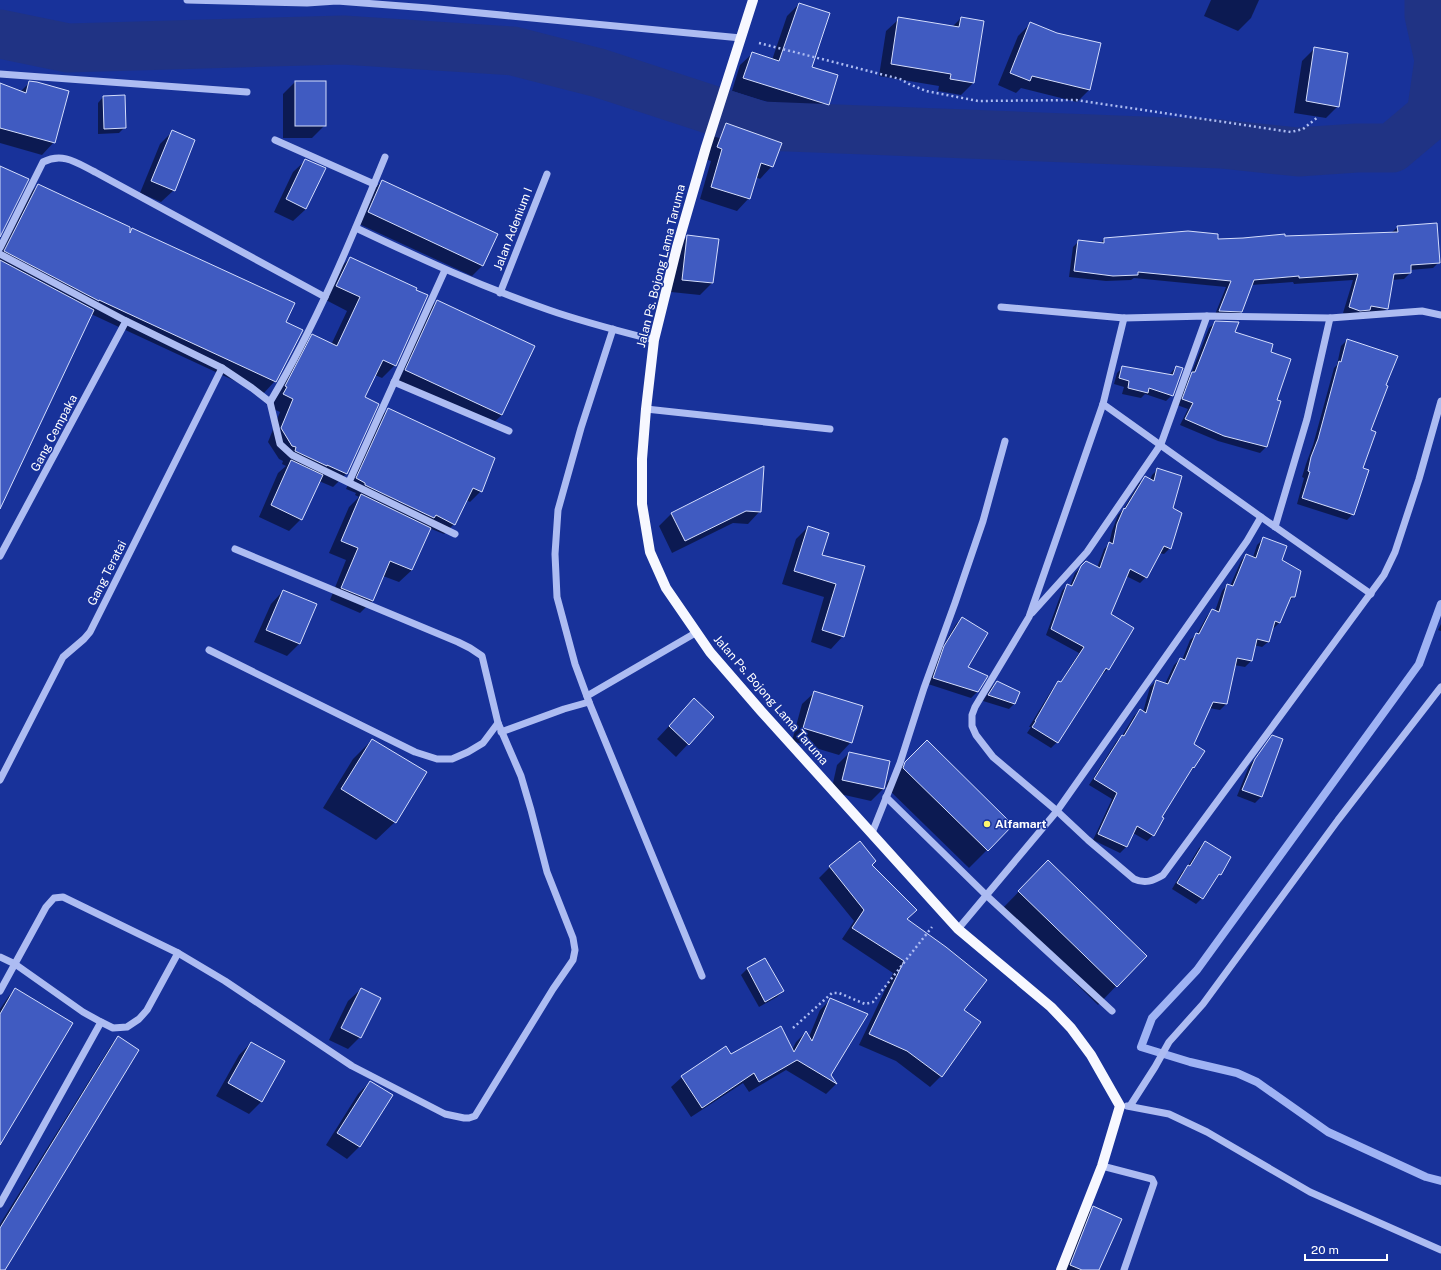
<svg xmlns="http://www.w3.org/2000/svg" width="1441" height="1270" font-family="'Public Sans',sans-serif">
	<rect width="100%" height="100%" fill="#18329a"/>
	<!-- shadow -->
	<g fill="#0007">
		<polygon points="1211,0 1259,0 1251,18 1238,31 1204,16"/>
		<polygon points="799,4 810,68 837,76 828,105 816,117 732,91 740,65 753,53 772,60 787,16"/>
		<polygon points="961,18 973,83 961,95 938,91 939,86 879,76 886,31 899,19 952,27"/>
		<polygon points="1030,24 1057,34 1089,90 1077,102 1021,88 1016,93 998,85 1018,36"/>
		<polygon points="1315,48 1338,106 1326,118 1294,113 1302,61"/>
		<polygon points="30,82 54,142 42,155 0,143 0,84 20,92"/>
		<polygon points="295,82 325,125 312,138 283,138 283,94"/>
		<polygon points="103,97 125,127 119,133 98,134 98,103"/>
		<polygon points="726,124 772,166 760,179 756,177 749,198 737,211 700,199 711,161 705,159 713,136"/>
		<polygon points="172,132 174,190 161,202 140,193 160,144"/>
		<polygon points="306,160 325,169 306,209 293,221 274,212 293,172"/>
		<polygon points="382,181 483,265 472,276 357,223 371,192"/>
		<polygon points="38,185 129,232 132,229 285,323 275,381 263,394 91,314 0,507 0,248 26,197"/>
		<polygon points="1398,227 1439,262 1433,268 1410,270 1410,273 1404,279 1392,280 1387,308 1381,314 1354,316 1343,313 1353,280 1294,284 1293,282 1251,285 1242,311 1235,317 1214,317 1226,287 1134,278 1131,280 1106,281 1069,277 1073,247 1079,241 1100,244 1104,239 1216,240 1391,233"/>
		<polygon points="688,236 712,283 700,295 671,292 675,249"/>
		<polygon points="350,258 395,365 382,378 375,375 364,398 346,474 333,487 319,481 301,519 289,531 259,517 278,473 286,466 282,464 283,461 279,459 268,442 280,412 271,408 299,349 313,336 331,345 347,311 324,299 337,271"/>
		<polygon points="437,301 502,415 491,425 395,381 426,312"/>
		<polygon points="1216,322 1270,352 1276,400 1280,401 1266,447 1260,453 1218,441 1180,425 1188,409 1177,405 1187,379 1191,374 1209,328"/>
		<polygon points="1347,340 1385,385 1369,430 1353,514 1347,520 1297,504 1304,478 1302,477 1306,464 1313,445 1334,368 1337,365 1341,346"/>
		<polygon points="1123,367 1169,375 1176,367 1172,395 1166,401 1145,394 1141,398 1122,394 1124,387 1114,384 1117,373"/>
		<polygon points="388,409 481,491 470,502 466,500 454,524 444,534 429,528 412,570 399,582 383,576 372,601 360,613 330,600 346,560 329,553 349,507 359,497 355,495 356,493 346,489 378,420"/>
		<polygon points="763,468 760,511 748,524 733,523 672,553 659,526 671,514"/>
		<polygon points="1158,469 1171,508 1170,548 1164,554 1159,553 1146,577 1140,583 1126,576 1110,615 1108,669 1102,675 1101,674 1057,742 1051,748 1027,733 1031,727 1029,727 1053,688 1058,682 1060,683 1079,653 1046,635 1062,591 1067,585 1070,586 1075,573 1086,562 1097,568 1104,549 1109,544 1112,531 1118,515 1123,510 1139,483 1145,478 1150,480 1152,475"/>
		<polygon points="808,527 821,556 863,567 843,636 831,649 811,642 824,597 782,584 796,539"/>
		<polygon points="1263,539 1281,560 1294,597 1287,603 1280,622 1274,628 1272,628 1268,642 1262,647 1254,645 1251,661 1245,667 1234,665 1226,704 1220,710 1209,708 1193,744 1194,768 1188,773 1161,817 1153,835 1147,841 1133,833 1126,847 1120,853 1093,840 1112,799 1089,785 1116,742 1122,736 1134,716 1140,710 1143,712 1150,687 1156,681 1165,684 1174,665 1180,659 1182,660 1190,640 1197,634 1207,616 1213,610 1215,611 1222,591 1227,585 1230,586 1241,561 1246,555 1253,557 1257,545"/>
		<polygon points="283,591 316,605 299,644 287,656 254,642 271,604"/>
		<polygon points="962,618 967,667 977,692 971,698 928,684 939,653 956,624"/>
		<polygon points="1441,624 1441,631 1438,630"/>
		<polygon points="997,682 1015,703 1009,709 983,701 991,688"/>
		<polygon points="815,692 851,742 839,755 792,741 802,704"/>
		<polygon points="682,712 713,717 676,757 657,739"/>
		<polygon points="1273,736 1282,740 1261,797 1255,803 1237,796 1249,766"/>
		<polygon points="372,740 395,822 376,840 323,808 353,759"/>
		<polygon points="849,753 883,789 871,801 831,792 837,765"/>
		<polygon points="908,760 987,850 969,868 886,787 887,782"/>
		<polygon points="860,842 871,865 963,1010 980,1023 941,1076 930,1087 896,1061 859,1045 893,973 842,939 854,921 819,878 830,867"/>
		<polygon points="1205,842 1220,874 1214,880 1202,898 1196,904 1172,889 1182,872 1188,866 1199,848"/>
		<polygon points="1030,880 1145,956 1098,1005 1001,910"/>
		<polygon points="765,959 783,991 777,997 759,1007 741,975 747,969"/>
		<polygon points="361,989 360,1037 348,1049 329,1040 348,1001"/>
		<polygon points="15,990 0,1144 0,1009 9,996"/>
		<polygon points="830,1000 830,1075 836,1084 826,1094 786,1070 749,1092 743,1083 691,1117 671,1087 682,1077 731,1055 792,1050 796,1042 806,1032 809,1037 820,1010"/>
		<polygon points="118,1038 3,1270 0,1270 0,1224 112,1044"/>
		<polygon points="251,1043 284,1061 261,1102 249,1114 216,1096 239,1055"/>
		<polygon points="370,1082 360,1146 347,1159 326,1145 358,1094"/>
		<polygon points="1094,1207 1098,1270 1061,1270 1081,1219"/>
	</g>
	<g fill="none" stroke-linecap="round" stroke-linejoin="round">
		<!-- stream -->
		<g stroke="#9fb3f4" stroke-width="8">
			<polyline points="1439,60 1441,66"/>
			<polyline points="1441,604 1419,664 1197,970 1152,1018 1141,1047 1190,1062 1237,1073 1257,1082 1328,1132 1426,1177 1441,1181"/>
		</g>
		<!-- river -->
		<polyline stroke="#203384" stroke-width="49" points="0,34 68,48 343,40 513,51 599,73 761,126 1221,144 1298,152 1357,148 1392,148 1431,115 1439,60 1429,15 1429,0"/>
	</g>
	<!-- building -->
	<g fill="#405bc1" stroke="#d4ddfc">
		<polygon points="799,3 830,13 812,67 838,75 829,105 743,78 752,52 779,61"/>
		<polygon points="898,17 959,27 961,17 984,21 974,83 950,79 951,74 891,64"/>
		<polygon points="1030,22 1057,33 1101,43 1090,90 1032,76 1030,81 1010,73"/>
		<polygon points="1314,47 1348,53 1339,107 1306,101"/>
		<polygon points="29,81 37,82 69,91 55,143 0,128 0,83 26,93"/>
		<rect x="295" y="81" width="31" height="45"/>
		<polygon points="125,95 126,128 104,129 103,96"/>
		<polygon points="726,123 782,143 773,167 761,163 750,199 711,187 722,149 717,147"/>
		<polygon points="172,130 195,140 175,191 151,181"/>
		<polygon points="305,159 326,168 306,209 286,199"/>
		<polygon points="0,166 29,179 0,237"/>
		<polygon points="382,180 498,234 483,266 368,212"/>
		<polygon points="38,184 130,227 130,233 132,228 295,303 286,322 303,330 276,382 99,300 99,301 4,251"/>
		<polygon points="1437,223 1440,263 1411,265 1411,273 1394,274 1388,309 1371,306 1370,310 1360,311 1349,307 1358,274 1299,278 1299,276 1254,280 1242,312 1219,311 1231,281 1138,272 1138,275 1113,276 1074,271 1078,240 1104,243 1104,238 1188,231 1218,234 1218,239 1243,238 1285,234 1285,236 1398,232 1397,226"/>
		<polygon points="687,235 719,239 713,283 682,280"/>
		<polygon points="350,257 417,288 416,290 428,295 396,366 383,360 365,397 379,404 347,474 327,465 327,466 295,451 296,447 292,446 281,428 293,399 283,394 287,387 285,386 312,334 337,346 360,297 336,286"/>
		<polygon points="0,260 94,310 0,509"/>
		<polygon points="437,300 535,346 502,415 405,370"/>
		<polygon points="1215,321 1239,322 1235,332 1273,344 1271,352 1291,359 1277,400 1281,401 1267,447 1224,436 1185,419 1193,403 1182,399 1192,372 1195,372"/>
		<polygon points="1347,339 1398,356 1386,385 1388,386 1371,430 1376,432 1363,468 1369,470 1354,515 1302,498 1310,472 1308,471 1311,457 1318,439 1339,361 1341,362"/>
		<polygon points="1122,366 1173,375 1176,366 1183,368 1173,396 1149,388 1148,393 1128,388 1129,381 1119,378"/>
		<polygon points="388,408 495,458 482,492 473,488 455,525 436,515 434,518 365,485 365,483 356,478"/>
		<polygon points="291,460 323,475 302,520 271,505"/>
		<polygon points="764,466 761,512 746,511 685,541 671,513"/>
		<polygon points="1157,468 1182,476 1173,508 1182,513 1171,549 1164,546 1147,578 1130,569 1111,614 1134,628 1109,670 1106,668 1058,743 1032,727 1036,721 1035,721 1058,681 1061,682 1084,647 1051,629 1067,584 1072,586 1081,566 1086,561 1100,568 1109,542 1113,544 1117,524 1124,508 1125,509 1145,476 1154,481"/>
		<polygon points="361,494 431,528 412,570 390,561 373,601 341,588 358,548 341,541"/>
		<polygon points="808,526 829,533 822,555 865,566 844,637 822,630 836,584 794,571"/>
		<polygon points="1263,537 1287,546 1282,560 1301,571 1295,597 1291,597 1280,623 1275,621 1269,642 1257,639 1252,661 1237,658 1227,704 1213,702 1194,744 1205,751 1194,768 1193,767 1162,817 1164,818 1154,836 1137,826 1127,847 1098,834 1117,793 1094,779 1122,735 1124,736 1140,709 1146,713 1156,680 1168,684 1180,658 1185,660 1196,633 1199,634 1212,609 1219,612 1227,584 1233,586 1246,554 1256,558"/>
		<polygon points="283,590 317,604 300,644 266,630"/>
		<polygon points="962,617 988,633 968,667 988,676 978,692 933,678 944,646"/>
		<polygon points="997,681 1020,692 1015,704 988,695"/>
		<polygon points="814,691 863,706 852,743 803,728"/>
		<polygon points="694,698 714,717 689,745 669,726"/>
		<polygon points="1272,735 1283,739 1262,797 1242,790 1255,759"/>
		<polygon points="372,739 427,772 396,823 341,789"/>
		<polygon points="927,740 1013,825 988,851 903,768 905,762"/>
		<polygon points="849,752 890,761 884,789 842,780"/>
		<polygon points="860,841 876,861 872,865 917,910 907,919 946,947 987,980 964,1010 981,1022 942,1077 907,1051 869,1034 904,961 852,928 864,910 829,866"/>
		<polygon points="1205,841 1231,857 1221,875 1219,874 1203,899 1177,883 1188,865 1190,866"/>
		<polygon points="1048,860 1147,956 1117,987 1018,891"/>
		<polygon points="765,958 784,991 765,1002 747,968"/>
		<polygon points="15,988 73,1023 0,1145 0,1014"/>
		<polygon points="361,988 381,998 361,1038 341,1028"/>
		<polygon points="830,998 868,1014 831,1075 837,1084 797,1060 759,1082 754,1073 702,1108 681,1076 726,1046 731,1054 781,1026 794,1052 806,1031 812,1041"/>
		<polygon points="118,1036 139,1050 5,1270 0,1270 0,1228"/>
		<polygon points="251,1042 285,1061 262,1102 228,1083"/>
		<polygon points="370,1081 393,1095 360,1147 337,1133"/>
		<polygon points="1093,1206 1122,1219 1099,1270 1082,1270 1070,1265"/>
	</g>
	<g fill="none" stroke-linecap="round" stroke-linejoin="round">
		<!-- path -->
		<g stroke="#adbcf2" stroke-width="2.5" stroke-dasharray="2 3" stroke-linecap="butt">
			<polyline points="759,43 900,79 909,84 926,91 978,101 1076,100 1291,132 1303,129 1318,117"/>
			<polyline points="793,1028 832,993 839,993 865,1004 873,1002 932,927"/>
		</g>
		<!-- minor -->
		<g stroke="#adbcf2" stroke-width="7">
			<polyline points="187,0 307,3 337,1 428,8 741,38"/>
			<polyline points="0,74 247,92"/>
			<polyline points="275,140 374,184"/>
			<path d="M356,228C419,258 482,287 549,310C583,322 619,331 654,340"/>
			<path d="M0,248L43,162C63,152 77,163 95,172L325,297"/>
			<polyline points="0,254 126,321 222,368 252,388 270,402 280,444 292,455 455,534"/>
			<polyline points="500,293 547,174"/>
			<polyline points="1001,307 1124,318 1207,316 1330,318 1422,311 1441,315"/>
			<path d="M1124,318L1103,404L1029,617L975,707L972,715V726L976,735L993,757L1057,811L1088,840L1134,879C1145,884 1153,881 1163,875L1384,575L1395,552L1419,479L1441,401"/>
			<polyline points="394,382 509,431"/>
			<path d="M270,402C316,325 351,240 385,157"/>
			<polyline points="1103,404 1261,517 1371,594"/>
			<polyline points="646,409 830,429"/>
			<polyline points="349,482 445,270"/>
			<polyline points="1275,527 1307,419 1330,318"/>
			<polyline points="0,556 126,321"/>
			<polyline points="1032,613 1087,552 1161,444 1207,316"/>
			<polyline points="209,650 415,752 437,759 452,759 468,752 483,743 498,723"/>
			<polyline points="587,696 697,632"/>
			<polyline points="589,702 575,664 557,597 555,554 558,510 581,428 613,329"/>
			<polyline points="501,732 564,709 589,702 702,976"/>
			<polyline points="0,780 63,657 84,639 90,632 222,368"/>
			<polyline points="886,797 986,895 1112,1011"/>
			<polyline points="872,833 900,763 924,688 955,603 983,521 1005,441"/>
			<polyline points="958,929 1057,811 1247,541 1261,517"/>
			<polyline points="0,957 15,964 83,1012 101,1022 113,1028 127,1027 139,1019 147,1010 178,953"/>
			<polyline points="0,991 46,907 54,898 63,897 178,953 225,981 352,1066 445,1114 464,1118 469,1118 475,1116 553,989 573,960 575,950 573,938 547,872 531,810 521,776 498,723 482,656 470,648 458,642 235,549"/>
			<polyline points="1127,1106 1169,1114 1207,1132 1310,1192 1441,1250"/>
			<polyline points="1130,1106 1155,1067 1169,1042 1203,1004 1338,820 1441,687"/>
			<polyline points="1102,1166 1152,1179 1154,1183 1124,1270"/>
			<polyline points="0,1204 101,1022"/>
		</g>
		<!-- major -->
		<polyline stroke="#f7f8ff" stroke-width="10" points="753,0 706,147 677,247 654,340 646,409 642,459 642,504 650,552 666,588 710,652 761,711 958,929 1051,1007 1071,1028 1091,1055 1120,1106 1102,1166 1061,1270"/>
	</g>
	<!-- markers -->
	<circle fill="#fff76d" stroke="#18329a" stroke-width="1.5" cx="987" cy="824" r="4"/>
	<g text-anchor="middle" stroke-width="3" stroke-linejoin="round" paint-order="stroke">
		<!-- street labels -->
		<g font-size="12" fill="#fff" stroke="#18329a">
			<text transform="translate(513 229) rotate(-69)" y="4">Jalan Adenium I</text>
			<text transform="translate(661 266) rotate(-76)" y="4">Jalan Ps. Bojong Lama Taruma</text>
			<text transform="translate(54 433) rotate(-62)" y="4">Gang Cempaka</text>
			<text transform="translate(107 573) rotate(-63)" y="4">Gang Teratai</text>
			<text transform="translate(771 700) rotate(49)" y="4">Jalan Ps. Bojong Lama Taruma</text>
		</g>
		<!-- poi labels -->
		<g font-size="12" font-weight="bold" fill="#fff" stroke="#18329a" text-anchor="start">
			<text x="995" y="828">Alfamart</text>
		</g>
	</g>
	<!-- scale -->
	<path d="M1305 1254v6h82v-6" fill="none" stroke="#ffffff" stroke-width="2"/>
	<text x="1311" y="1254" font-size="12" fill="#ffffff" stroke="#18329a" stroke-width="3" paint-order="stroke">20 m</text>
</svg>
